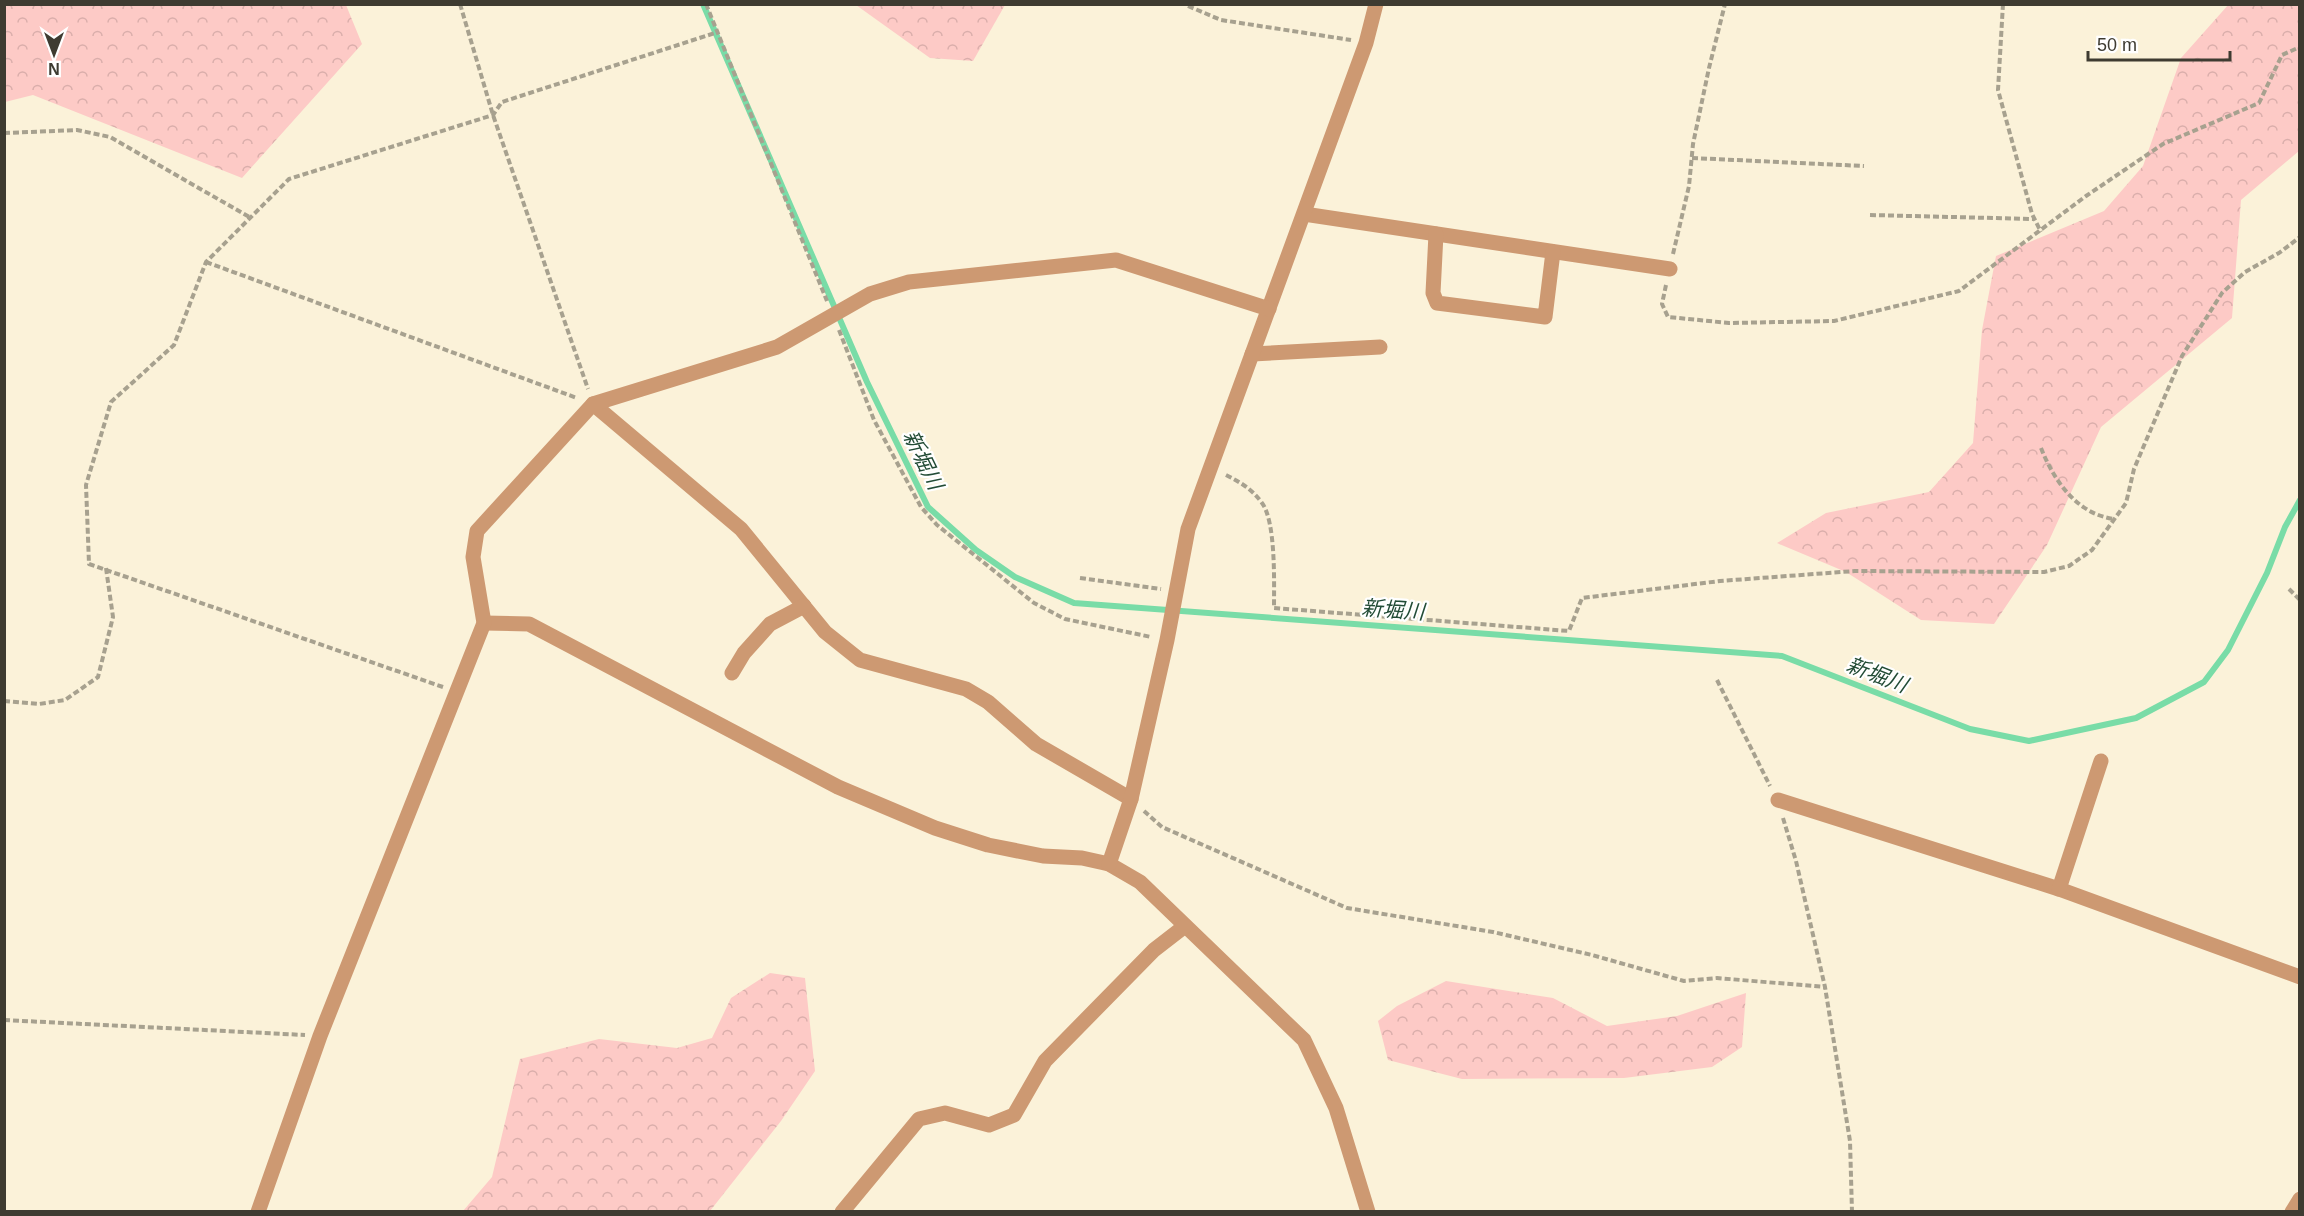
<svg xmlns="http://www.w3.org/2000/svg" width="2304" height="1216" font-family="Arial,'Noto Sans JP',sans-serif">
	<defs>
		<pattern id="forest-crowns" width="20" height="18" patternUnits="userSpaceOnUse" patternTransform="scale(1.5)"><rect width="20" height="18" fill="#fdcac6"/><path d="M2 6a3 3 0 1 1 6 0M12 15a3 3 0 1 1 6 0" fill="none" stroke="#daaeab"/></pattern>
	</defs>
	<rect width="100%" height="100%" fill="#fbf2d9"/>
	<!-- forest -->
	<g fill="url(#forest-crowns)">
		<polygon points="5,4 346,5 362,44 242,178 33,95 5,102"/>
		<polygon points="2229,4 2299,5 2299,151 2241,200 2232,318 2101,427 2047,545 1994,624 1921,620 1846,572 1777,543 1826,513 1929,492 1973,443 1982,330 1996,256 2104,211 2143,166 2181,58"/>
		<polygon points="856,5 1005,5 973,61 930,58"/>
		<polygon points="770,973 805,978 815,1071 781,1121 710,1211 463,1211 492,1177 520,1059 599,1039 677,1048 712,1038 731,998"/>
		<polygon points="1446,981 1553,998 1607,1026 1677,1016 1746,993 1742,1047 1712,1067 1624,1078 1462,1079 1388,1060 1378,1021 1397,1006"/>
	</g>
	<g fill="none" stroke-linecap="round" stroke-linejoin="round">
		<!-- stream -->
		<polyline stroke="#79dca7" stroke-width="6" points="703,4 867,382 928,507 976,550 1015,577 1074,603 1782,656 1970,729 2029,741 2136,718 2204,682 2228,650 2267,573 2285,527 2300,500"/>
		<!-- path -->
		<g stroke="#a7a18f" stroke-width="4" stroke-dasharray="6 3" stroke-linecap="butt">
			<polyline points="460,4 493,115 588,389"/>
			<polyline points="706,4 827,301"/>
			<polyline points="2003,4 1998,90 2032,214 2041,232"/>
			<polyline points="1188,6 1221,20 1351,40"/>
			<polyline points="4,133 77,130 110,137 251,218"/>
			<polyline points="1692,158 1864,166"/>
			<polyline points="1870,215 2034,219"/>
			<polyline points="1673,254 1689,186 1693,144 1709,68 1725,4"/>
			<polyline points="206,262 577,398"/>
			<polyline points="1666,285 1662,304 1668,317 1729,323 1834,321 1959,291 2086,196 2163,144 2259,103 2282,55 2300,47"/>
			<polyline points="839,330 874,420 921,507 937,525 1034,603 1065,619 1151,637"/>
			<path d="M2041,448C2054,481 2077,514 2114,519"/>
			<path d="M1226,475C1240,482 1252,489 1262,503C1276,522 1274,583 1274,608L1569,631L1582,598L1720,581L1855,571L2044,572L2069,566L2092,550L2126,503L2134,469L2182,356L2222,293L2245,272L2279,253L2300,237"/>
			<polyline points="1080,578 1161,589"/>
			<polyline points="2289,589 2300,600"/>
			<polyline points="1717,680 1770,786"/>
			<polyline points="443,687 89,564 86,485 111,402 174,345 206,262 289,179 493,115 502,102 718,32"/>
			<polyline points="4,701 39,704 65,700 98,677 113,617 106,568"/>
			<polyline points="1144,811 1162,827 1347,908 1493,932 1592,955 1684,981 1717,978 1825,987"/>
			<polyline points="1783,818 1796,861 1825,987 1850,1141 1852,1212"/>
			<polyline points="4,1020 305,1035"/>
		</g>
		<!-- street -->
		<g stroke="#cd9972" stroke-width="15">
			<polyline points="1304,214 1670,269"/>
			<polyline points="1436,234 1433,293 1437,303 1545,317 1553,252"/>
			<polyline points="1252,354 1380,347"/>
			<polyline points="593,404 741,529 825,632 860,660 966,689 988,702 1036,744 1131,799"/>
			<polyline points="484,623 529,624 838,787 935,828 988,845 1043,856 1082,858 1109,864 1140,882 1304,1040 1336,1108 1368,1212"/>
			<polyline points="732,673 744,653 770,624 804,606"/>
			<polyline points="1778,800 2059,889 2300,977"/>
			<polyline points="1109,864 1131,799 1167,640 1188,529 1366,43 1376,4"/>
			<polyline points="2059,889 2101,761"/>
			<polyline points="258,1212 320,1036 484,623 473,557 477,531 593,404 777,347 870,294 909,282 1116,260 1269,309"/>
			<polyline points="842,1212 919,1119 945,1113 989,1125 1014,1115 1045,1061 1154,950 1185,926"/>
			<polyline points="2292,1212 2300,1199"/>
		</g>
	</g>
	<g text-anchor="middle" stroke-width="4.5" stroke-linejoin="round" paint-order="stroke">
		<!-- water labels -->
		<g font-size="21" font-style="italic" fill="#234c36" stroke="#fff">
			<text transform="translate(923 460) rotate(64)" y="7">新堀川</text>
			<text transform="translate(1393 610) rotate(4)" y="7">新堀川</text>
			<text transform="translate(1877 675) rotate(21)" y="7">新堀川</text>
		</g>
	</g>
	<!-- border -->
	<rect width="2304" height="1216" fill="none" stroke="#3e3b31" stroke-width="12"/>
	<!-- north arrow -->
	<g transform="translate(54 54) rotate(180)" stroke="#ffffff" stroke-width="4.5" paint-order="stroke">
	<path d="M0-4.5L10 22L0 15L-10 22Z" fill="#3e3b31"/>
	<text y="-9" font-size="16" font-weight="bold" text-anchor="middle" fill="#3e3b31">N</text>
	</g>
	<!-- scale -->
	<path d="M2088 51v9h142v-9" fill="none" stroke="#3e3b31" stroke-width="3"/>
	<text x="2097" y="51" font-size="18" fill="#3e3b31" stroke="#ffffff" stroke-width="4.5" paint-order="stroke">50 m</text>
</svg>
